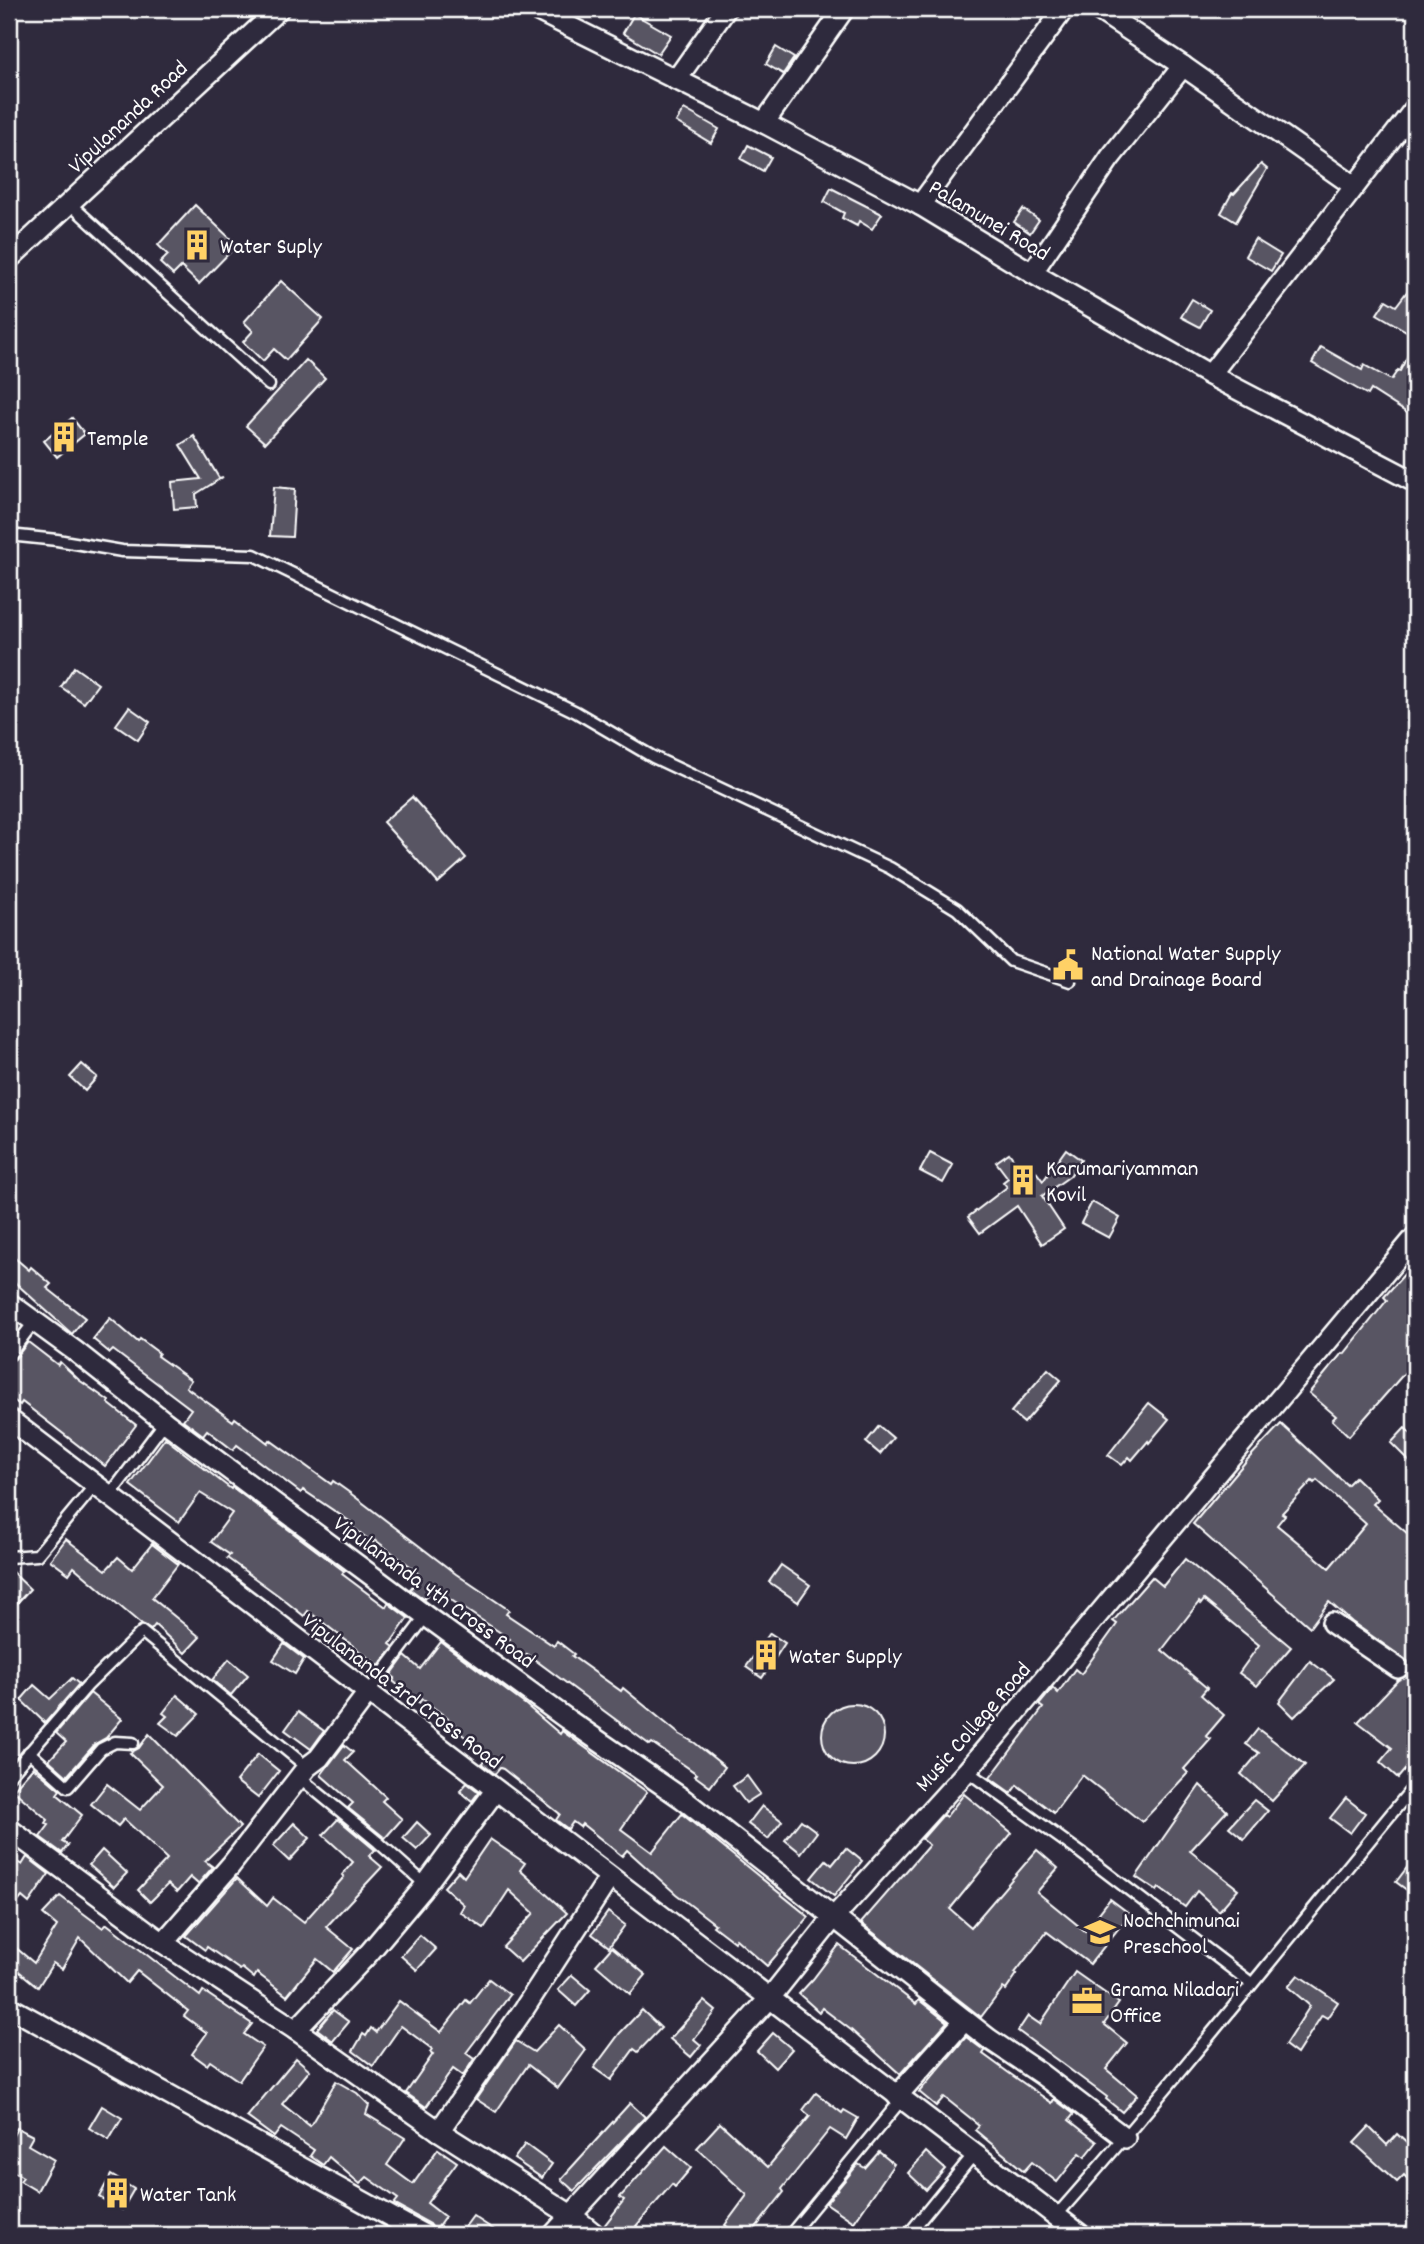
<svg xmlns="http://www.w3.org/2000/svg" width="1424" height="2244" font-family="Dekko,sans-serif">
	<rect width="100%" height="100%" fill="#2f2a3d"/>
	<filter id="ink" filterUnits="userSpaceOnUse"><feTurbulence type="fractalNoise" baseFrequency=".0143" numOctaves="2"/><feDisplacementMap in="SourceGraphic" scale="14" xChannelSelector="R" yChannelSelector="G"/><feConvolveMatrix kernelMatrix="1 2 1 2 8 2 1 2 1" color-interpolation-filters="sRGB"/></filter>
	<g filter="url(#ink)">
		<!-- building -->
		<g fill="#595564" stroke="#fff" stroke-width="2" fill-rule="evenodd">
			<polygon points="634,14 671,35 658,54 623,33"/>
			<polygon points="776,47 794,58 783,74 766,64"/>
			<polygon points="684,109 719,129 711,143 676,122"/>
			<polygon points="748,145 771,157 763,171 741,159"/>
			<polygon points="1261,164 1267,169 1236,222 1221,213 1232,193 1234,194"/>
			<polygon points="831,188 882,214 872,229 859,221 857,226 842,218 844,213 824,202"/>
			<polygon points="195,205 237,245 199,284 181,267 173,275 160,263 168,255 158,245"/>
			<polygon points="1023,209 1039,220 1030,233 1014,222"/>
			<polygon points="1255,239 1281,255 1271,271 1245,256"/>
			<polygon points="281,281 323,319 286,360 274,349 263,361 243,342 253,331 244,322"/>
			<polygon points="1415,281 1415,336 1377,314 1386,300 1396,306"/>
			<polygon points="1192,299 1210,310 1200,327 1181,317"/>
			<polygon points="1415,341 1415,418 1371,390 1368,395 1312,363 1321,347 1362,370 1364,365 1391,380 1398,370 1400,371"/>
			<polygon points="306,360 325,378 265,443 246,426"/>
			<polygon points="72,418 85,434 57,457 44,441"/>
			<polygon points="194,436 219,478 223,477 196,494 197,507 174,509 172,482 201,479 180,445"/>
			<polygon points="274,487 295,489 292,537 270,536"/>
			<polygon points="74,667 98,684 84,703 61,687"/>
			<polygon points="129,707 150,722 138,740 116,725"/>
			<polygon points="412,797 466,858 438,883 383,822"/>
			<polygon points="82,1064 97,1077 85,1091 70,1077"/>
			<polygon points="1066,1149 1081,1160 1070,1176 1042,1196 1064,1229 1042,1244 1017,1206 980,1233 968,1217 1007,1187 1003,1182 1008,1178 996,1162 1009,1153 1020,1168 1029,1162 1043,1181"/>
			<polygon points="930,1153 953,1165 943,1183 920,1171"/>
			<polygon points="1092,1202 1120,1218 1109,1238 1081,1223"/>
			<polygon points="9,1253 29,1270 31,1267 51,1284 47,1288 85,1318 72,1334 9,1277"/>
			<polygon points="1415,1262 1415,1361 1349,1436 1332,1420 1336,1416 1309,1393 1342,1353 1344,1354 1387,1300 1384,1297"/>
			<polygon points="110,1318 138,1342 140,1339 159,1353 157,1356 191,1380 186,1387 233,1421 235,1418 268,1443 270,1440 331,1484 333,1481 350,1493 456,1574 509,1610 506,1614 554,1646 557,1641 574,1654 572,1656 621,1691 623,1688 679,1734 695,1743 725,1767 710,1787 695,1776 697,1774 652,1743 650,1745 527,1654 525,1657 506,1645 510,1639 433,1588 424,1599 410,1589 421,1577 414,1569 375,1540 373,1543 350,1525 352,1523 303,1490 301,1493 237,1445 233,1450 207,1430 203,1435 183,1420 191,1409 113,1350 110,1353 93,1339"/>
			<polygon points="28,1342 58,1365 60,1362 79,1380 109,1401 108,1403 136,1425 105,1466 22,1402 20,1405 9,1397 9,1362 15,1359"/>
			<polygon points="1048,1369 1061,1380 1024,1423 1011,1412"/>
			<polygon points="1149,1403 1169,1419 1149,1443 1148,1441 1132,1460 1129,1457 1122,1465 1108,1455"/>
			<path d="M1281,1424L1347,1485L1355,1477L1378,1499L1373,1504L1415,1540V1758L1398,1778L1380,1762L1392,1748L1358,1722L1398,1680L1408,1675L1410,1668L1409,1662L1352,1622L1329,1602L1310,1627L1193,1524L1246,1461ZM1317,1480L1366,1524L1329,1568L1277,1525L1285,1515L1282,1513L1312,1481L1314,1483Z"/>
			<polygon points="879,1426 893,1438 880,1454 866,1442"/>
			<polygon points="1405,1428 1415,1438 1415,1467 1391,1443"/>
			<polygon points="165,1438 231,1489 232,1487 344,1571 342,1574 386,1607 388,1603 408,1618 390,1644 394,1647 379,1666 308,1611 304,1616 279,1596 227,1558 230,1555 211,1542 232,1513 200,1493 179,1522 130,1485"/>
			<polygon points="66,1539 106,1570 118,1557 132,1569 152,1544 178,1564 152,1598 200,1637 185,1653 155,1625 151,1630 142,1625 74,1567 69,1574 50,1560"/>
			<polygon points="1185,1559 1291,1647 1257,1686 1239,1673 1259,1645 1204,1600 1201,1604 1199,1602 1162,1650 1207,1688 1201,1695 1224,1715 1206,1736 1211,1739 1184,1769 1188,1773 1142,1822 1082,1775 1054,1813 1017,1785 1011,1793 990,1778 1043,1708 1039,1705 1053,1688 1058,1693 1075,1669 1081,1674 1117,1624 1113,1621 1152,1577 1163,1586"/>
			<polygon points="781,1565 810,1585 798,1602 769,1582"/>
			<polygon points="9,1569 30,1589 9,1612"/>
			<polygon points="770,1633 785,1643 762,1678 746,1667"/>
			<polygon points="441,1642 526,1705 560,1734 562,1731 647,1792 621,1829 652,1852 682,1814 809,1917 767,1966 736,1939 734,1942 713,1926 715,1924 676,1894 627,1850 622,1856 582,1824 580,1827 573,1822 568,1829 556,1820 560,1814 503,1769 500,1768 495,1774 482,1764 488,1754 456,1730 459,1727 422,1699 419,1703 393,1681 395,1678 391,1675 405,1656 420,1669"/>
			<polygon points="284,1644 304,1659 295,1674 273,1660"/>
			<polygon points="229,1659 248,1675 231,1695 212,1680"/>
			<polygon points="1310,1661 1334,1679 1294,1717 1279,1702"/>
			<polygon points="72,1678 79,1684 45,1723 21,1700 34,1685 50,1699"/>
			<polygon points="90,1693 122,1719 106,1738 95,1744 67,1776 49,1760 66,1742 56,1733"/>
			<polygon points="177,1695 199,1714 178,1736 160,1723 167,1716 163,1713"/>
			<circle cx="853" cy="1735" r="31"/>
			<polygon points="298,1712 324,1731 311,1749 285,1730"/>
			<polygon points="1258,1729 1305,1765 1272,1801 1241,1774 1259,1753 1246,1744"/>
			<polygon points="149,1734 240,1827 205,1861 213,1867 198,1884 190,1877 177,1892 168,1884 150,1902 138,1890 167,1859 124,1819 118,1826 91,1804 107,1784 140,1810 163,1785 130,1753 139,1748"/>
			<polygon points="344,1745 353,1752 345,1760 386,1797 382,1801 402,1819 385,1838 348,1808 353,1803 321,1775"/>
			<polygon points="258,1754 279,1771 258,1798 236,1781"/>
			<polygon points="33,1767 60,1790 57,1794 82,1815 62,1842 68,1845 62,1853 40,1837 49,1825 46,1823 48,1820 13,1790"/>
			<polygon points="747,1776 760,1794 746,1803 733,1786"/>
			<polygon points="467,1783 479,1792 472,1801 460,1791"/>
			<polygon points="1200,1785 1227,1811 1190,1851 1238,1889 1219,1911 1197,1891 1185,1907 1159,1888 1157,1891 1136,1877"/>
			<polygon points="964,1794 1012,1833 950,1909 971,1927 1037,1850 1058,1868 1037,1892 1085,1931 1110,1899 1130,1914 1090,1964 1047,1932 1015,1973 1017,1974 1006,1990 1003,1988 981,2017 861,1923 929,1845 922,1839 943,1815 946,1817"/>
			<polygon points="1346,1798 1365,1813 1350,1833 1330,1818"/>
			<polygon points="1254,1800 1268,1811 1244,1839 1229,1827"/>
			<polygon points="762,1806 782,1821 768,1839 748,1824"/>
			<polygon points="338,1819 375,1850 369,1856 382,1867 326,1927 353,1949 333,1972 317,1959 287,1996 257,1973 254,1978 242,1968 240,1970 207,1947 205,1950 186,1936 237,1878 267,1906 273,1898 304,1922 344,1877 342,1875 353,1862 323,1835"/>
			<polygon points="801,1820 817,1832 801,1853 785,1840"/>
			<polygon points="417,1822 431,1835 417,1850 403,1838"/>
			<polygon points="294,1823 310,1838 289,1861 273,1846"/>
			<polygon points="490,1839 525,1863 520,1870 567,1913 520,1962 503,1947 534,1913 509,1890 484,1928 460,1912 464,1905 444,1887 458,1871 464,1877"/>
			<polygon points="846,1848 862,1861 834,1896 811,1878 826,1860 832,1865"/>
			<polygon points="102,1850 127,1873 114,1887 89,1865"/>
			<polygon points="9,1857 22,1865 27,1857 49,1874 29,1903 22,1897 9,1913"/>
			<polygon points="1415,1857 1415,1896 1396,1882"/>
			<polygon points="60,1896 103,1928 107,1924 200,1996 203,1991 252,2024 244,2034 263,2047 239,2081 210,2061 207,2065 192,2054 207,2033 184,2016 188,2011 137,1971 127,1983 80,1938 62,1969 53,1963 38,1987 9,1963 9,1942 34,1963 57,1926 43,1914"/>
			<polygon points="608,1912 625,1925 609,1947 592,1934"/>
			<polygon points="420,1935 436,1949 417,1970 401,1956"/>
			<polygon points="839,1945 916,2004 919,2000 947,2022 900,2074 851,2030 822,2008 819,2012 799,1994 813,1979"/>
			<polygon points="612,1947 646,1975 630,1994 596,1965"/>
			<polygon points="1075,1972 1119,2003 1104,2024 1127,2043 1106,2069 1137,2095 1122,2112 1106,2099 1107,2097 1018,2031 1028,2016 1040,2024"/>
			<polygon points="572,1975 590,1990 576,2006 558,1990"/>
			<polygon points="1298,1975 1338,2002 1327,2018 1322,2015 1297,2054 1285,2045 1310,2006 1288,1987"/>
			<polygon points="489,1979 510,1995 466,2053 474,2059 463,2076 453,2069 426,2107 406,2093 433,2054 430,2052 432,2049 401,2026 373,2066 353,2051 363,2034 366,2036 371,2028 376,2032 399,2001 441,2032 466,2000 470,2003"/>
			<polygon points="704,2001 716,2011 694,2039 701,2045 691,2057 670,2039"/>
			<polygon points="333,2010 349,2022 333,2041 317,2029"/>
			<polygon points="642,2010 661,2028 638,2052 634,2049 611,2080 594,2068 620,2033"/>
			<polygon points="559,2025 586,2050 558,2088 528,2065 496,2112 476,2099 516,2041 534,2052"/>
			<polygon points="773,2033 792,2049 775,2068 757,2051"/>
			<polygon points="966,2037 985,2051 983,2054 1009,2073 1052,2103 1054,2099 1074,2114 1069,2120 1097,2142 1085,2157 1080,2153 1057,2182 1032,2162 1024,2171 975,2130 979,2125 944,2097 936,2106 919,2092"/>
			<polygon points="296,2058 310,2070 282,2104 310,2126 336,2081 357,2093 369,2105 366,2114 405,2138 387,2165 413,2184 438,2149 457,2162 427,2203 445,2217 435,2231 430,2224 394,2204 398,2199 367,2177 360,2184 329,2157 323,2165 310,2156 314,2150 281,2128 274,2137 247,2117"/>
			<polygon points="816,2093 842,2113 844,2110 858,2118 846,2139 830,2129 782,2189 784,2192 750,2235 738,2235 725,2225 747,2195 697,2148 720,2123 768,2167 810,2116 803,2110"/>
			<polygon points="630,2103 645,2117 574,2191 561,2179"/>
			<polygon points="102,2106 122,2118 109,2140 89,2128"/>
			<polygon points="1369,2127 1387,2145 1397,2134 1415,2151 1415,2187 1404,2175 1397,2182 1354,2143"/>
			<polygon points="17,2128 33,2136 28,2145 54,2160 37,2191 20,2181 23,2177 9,2169 9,2143"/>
			<polygon points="525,2144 552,2164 542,2178 514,2159"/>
			<polygon points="666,2146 691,2168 675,2187 672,2184 636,2226 648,2235 608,2235 604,2226 624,2200 620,2197"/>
			<polygon points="879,2152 894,2164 854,2222 826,2203 858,2164 865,2168"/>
			<polygon points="926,2152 945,2169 926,2190 908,2173"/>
			<polygon points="111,2175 134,2189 122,2210 99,2197"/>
			<polygon points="473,2216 502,2235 459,2235"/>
		</g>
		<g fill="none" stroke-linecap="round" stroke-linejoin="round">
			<!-- lane casing -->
			<g stroke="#fff" stroke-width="15">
				<g id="lane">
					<polyline points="69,203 269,385"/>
					<polyline points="9,535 57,540 122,551 254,555 576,712 653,757 890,868 957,909 1011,961 1070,981"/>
					<polyline points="9,1355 34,1322"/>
					<polyline points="110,1495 165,1422"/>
					<polyline points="9,1557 37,1555 96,1484"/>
					<polyline points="367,1694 426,1616"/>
					<polyline points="29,1752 68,1787 101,1749 115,1742 133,1743"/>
					<polyline points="967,1771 1081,1853 1251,1983"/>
					<polyline points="9,1776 87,1686 142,1632 307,1767"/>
					<polyline points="300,1778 378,1842 426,1885"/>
					<path d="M1056,2216C1180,2076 1296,1929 1415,1785"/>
					<polyline points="790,2235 902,2099"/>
					<polyline points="908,2235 974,2154"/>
				</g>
			</g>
			<!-- street casing -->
			<g stroke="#fff" stroke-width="24">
				<g id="street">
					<polyline points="534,9 764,123 920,205 1032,273 1210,375 1415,482"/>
					<polyline points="1097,9 1183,66 1354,186"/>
					<polyline points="676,80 726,9"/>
					<polyline points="764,123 844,9"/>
					<polyline points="920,205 1064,9"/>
					<polyline points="9,259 279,9"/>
					<polyline points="1032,273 1110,158 1183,66"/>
					<polyline points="1210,375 1415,108"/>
					<polyline points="9,1303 75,1351 165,1422 426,1616 567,1719 683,1799 989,2039 1041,2074 1125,2138"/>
					<polyline points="9,1419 1081,2235"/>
					<polyline points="1332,1623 1398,1668"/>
					<polyline points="9,1829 163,1943 296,2030 439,2131 571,2215 596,2235"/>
					<polyline points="163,1943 231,1865 307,1767 319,1758 367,1694"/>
					<polyline points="9,2007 424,2235"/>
					<polyline points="296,2030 369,1953 421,1891 495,1791"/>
					<polyline points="897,2096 965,2020"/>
					<polyline points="439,2131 524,2009 609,1878"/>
					<polyline points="553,2235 769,1999 835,1916 967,1771 1415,1237"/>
				</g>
			</g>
			<!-- lane -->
			<use href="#lane" stroke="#2f2a3d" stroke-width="10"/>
			<!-- street -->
			<use href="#street" stroke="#2f2a3d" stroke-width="19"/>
		</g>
	</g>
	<!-- icons -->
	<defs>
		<g id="building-bare" transform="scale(2.415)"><path d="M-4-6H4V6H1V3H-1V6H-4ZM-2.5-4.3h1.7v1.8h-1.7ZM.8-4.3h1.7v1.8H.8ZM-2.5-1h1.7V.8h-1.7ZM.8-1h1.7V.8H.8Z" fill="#ffd166" stroke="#2f2a3d" stroke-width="2.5" paint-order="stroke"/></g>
		<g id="civic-bare" transform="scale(2.415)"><path d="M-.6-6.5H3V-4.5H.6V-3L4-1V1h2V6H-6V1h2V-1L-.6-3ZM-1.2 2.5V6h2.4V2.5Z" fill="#ffd166" stroke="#2f2a3d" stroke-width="2.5" paint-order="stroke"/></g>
		<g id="school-bare" transform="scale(2.415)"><path d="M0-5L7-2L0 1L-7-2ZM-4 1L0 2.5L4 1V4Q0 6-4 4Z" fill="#ffd166" stroke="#2f2a3d" stroke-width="2.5" paint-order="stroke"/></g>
		<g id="office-bare" transform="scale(2.415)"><path d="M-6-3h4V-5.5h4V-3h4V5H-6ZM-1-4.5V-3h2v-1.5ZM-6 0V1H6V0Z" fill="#ffd166" stroke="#2f2a3d" stroke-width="2.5" paint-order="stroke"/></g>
	</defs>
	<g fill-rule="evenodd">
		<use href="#building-bare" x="197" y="245"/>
		<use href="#building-bare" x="64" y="437"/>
		<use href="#civic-bare" x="1068" y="965"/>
		<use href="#building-bare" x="1023" y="1180"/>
		<use href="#building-bare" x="766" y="1655"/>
		<use href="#school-bare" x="1100" y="1932"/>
		<use href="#office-bare" x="1087" y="2001"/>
		<use href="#building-bare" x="117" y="2193"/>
	</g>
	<g text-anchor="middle" stroke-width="5" stroke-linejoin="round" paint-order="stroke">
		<!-- street labels -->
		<g font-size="23" fill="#fff" stroke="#2f2a3d">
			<text transform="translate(127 116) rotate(-43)" y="8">Vipulananda Road</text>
			<text transform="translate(990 219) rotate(31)" y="8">Palamunei Road</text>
			<text transform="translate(435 1591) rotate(36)" y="8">Vipulananda 4th Cross Road</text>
			<text transform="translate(403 1690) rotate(37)" y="8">Vipulananda 3rd Cross Road</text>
			<text transform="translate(972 1726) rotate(-49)" y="8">Music College Road</text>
		</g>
		<!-- poi labels -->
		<g font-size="23" fill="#fff" stroke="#2f2a3d" text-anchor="start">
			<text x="220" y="253">Water Suply</text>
			<text x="87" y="445">Temple</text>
			<text x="1091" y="960">National Water Supply<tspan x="1091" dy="26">and Drainage Board</tspan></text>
			<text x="1046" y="1175">Karumariyamman<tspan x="1046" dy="26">Kovil</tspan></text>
			<text x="789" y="1663">Water Supply</text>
			<text x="1123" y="1927">Nochchimunai<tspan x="1123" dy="26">Preschool</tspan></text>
			<text x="1110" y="1996">Grama Niladari<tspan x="1110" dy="26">Office</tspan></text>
			<text x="140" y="2201">Water Tank</text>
		</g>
	</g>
	<!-- margin -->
	<rect width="1424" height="2244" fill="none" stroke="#2f2a3d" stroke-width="35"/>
	<rect x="18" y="18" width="1389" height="2209" fill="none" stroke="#fff" stroke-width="2.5" filter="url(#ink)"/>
</svg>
